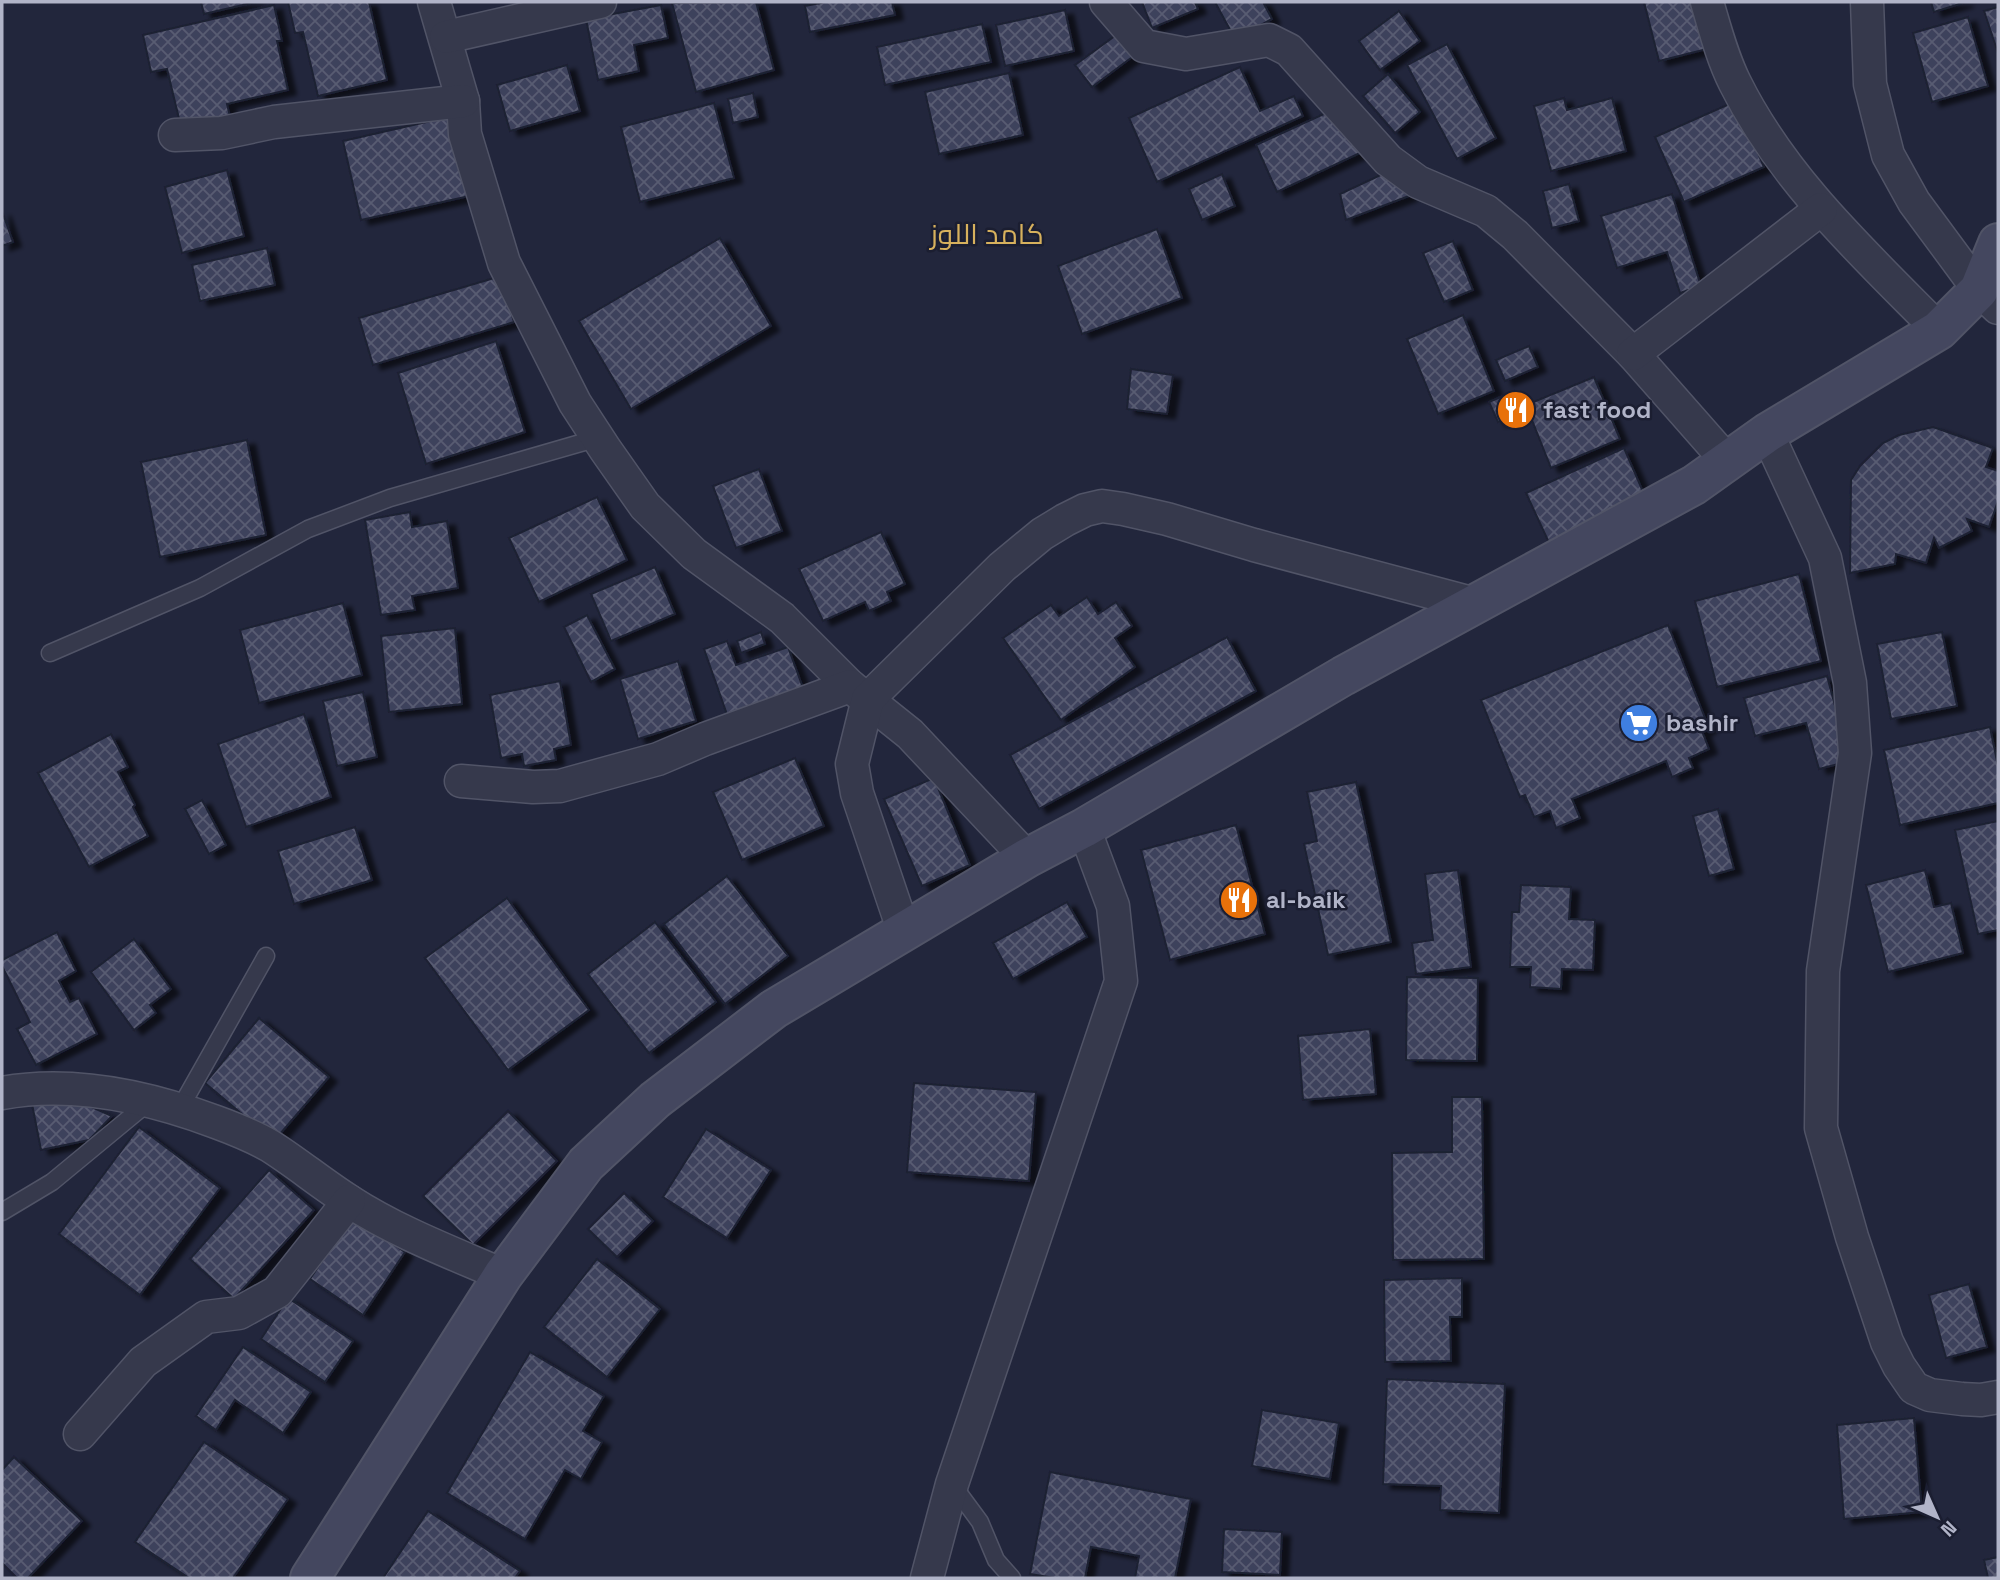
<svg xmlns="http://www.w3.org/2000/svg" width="2000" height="1580" font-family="'Space Grotesk',Cairo,sans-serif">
	<defs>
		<pattern id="building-cross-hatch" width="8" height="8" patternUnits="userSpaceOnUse" patternTransform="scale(1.75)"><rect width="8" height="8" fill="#3e425c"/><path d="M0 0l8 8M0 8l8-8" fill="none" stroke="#585b72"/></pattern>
		<filter id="shadow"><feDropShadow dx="8" dy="4.5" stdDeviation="2" flood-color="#0009"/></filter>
	</defs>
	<rect width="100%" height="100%" fill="#22263c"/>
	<!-- building -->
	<g fill="url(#building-cross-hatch)" stroke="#1d2033" stroke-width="2" filter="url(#shadow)">
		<polygon points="201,2 256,2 204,14"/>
		<polygon points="288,2 369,2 387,80 318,96 303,32 295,33"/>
		<polygon points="756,2 774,70 696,92 672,3"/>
		<polygon points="825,2 892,2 895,15 810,32 805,6"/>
		<polygon points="1142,2 1195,2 1198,9 1152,28"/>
		<polygon points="1215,2 1263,2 1272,19 1235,39"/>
		<polygon points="1644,2 1700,2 1711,48 1659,61"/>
		<polygon points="1931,2 1966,2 1934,12"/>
		<polygon points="274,5 282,41 277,41 288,90 227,104 230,116 181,127 167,69 151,72 143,35"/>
		<polygon points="661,5 668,38 634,45 639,71 598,80 586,19"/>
		<polygon points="1998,7 1998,53 1984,11"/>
		<polygon points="1065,10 1074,51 1005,66 996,25"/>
		<polygon points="1399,11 1420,41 1380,70 1359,41"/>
		<polygon points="1968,17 1988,86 1932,102 1913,33"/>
		<polygon points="982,24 991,62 885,85 877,47"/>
		<polygon points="1119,33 1135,55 1092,87 1075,65"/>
		<polygon points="1447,44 1496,138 1457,159 1407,65"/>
		<polygon points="567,65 580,111 510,131 497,85"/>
		<polygon points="1240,67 1260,111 1294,96 1303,116 1157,182 1129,118"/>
		<polygon points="1009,73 1023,135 939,154 925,92"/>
		<polygon points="1388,74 1420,112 1395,133 1363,96"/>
		<polygon points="753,93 758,117 733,123 728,99"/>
		<polygon points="1564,98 1567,110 1612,98 1626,151 1551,171 1534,106"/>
		<polygon points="1736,101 1764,167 1684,202 1655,137"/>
		<polygon points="714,103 734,178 640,202 621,127"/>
		<polygon points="1339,107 1360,153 1277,192 1256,145"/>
		<polygon points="457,115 474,195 361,220 343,141"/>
		<polygon points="227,170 244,236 182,253 165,187"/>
		<polygon points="1387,172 1409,196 1346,220 1340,194"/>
		<polygon points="1222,174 1235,206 1202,220 1189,189"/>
		<polygon points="1569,184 1579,221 1552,228 1543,191"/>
		<polygon points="1672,194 1701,286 1680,293 1667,252 1617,268 1601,216"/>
		<polygon points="2,211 13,242 2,246"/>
		<polygon points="1157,229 1182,298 1082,334 1058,266"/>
		<polygon points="720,238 771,326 631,409 579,321"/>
		<polygon points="1453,241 1473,290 1444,302 1423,253"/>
		<polygon points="267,248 275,285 200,301 192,265"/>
		<polygon points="501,276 514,322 373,365 359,318"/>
		<polygon points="1463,315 1494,391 1438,414 1407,339"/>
		<polygon points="496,341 525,432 426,464 398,373"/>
		<polygon points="1529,346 1538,367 1505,381 1496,360"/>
		<polygon points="1131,369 1173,375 1167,414 1127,409"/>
		<polygon points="1594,377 1620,439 1551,468 1526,405"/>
		<polygon points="1514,391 1523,412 1498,422 1489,402"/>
		<polygon points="1933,427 1993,448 1986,467 1998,471 1998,501 1989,527 1967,519 1972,531 1939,548 1934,538 1926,563 1896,554 1895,564 1850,573 1851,480 1860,466 1883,443 1899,435"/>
		<polygon points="247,440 266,535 160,557 141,462"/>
		<polygon points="1624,448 1648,503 1551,547 1526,493"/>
		<polygon points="759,469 782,531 736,548 713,486"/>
		<polygon points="597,497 627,560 539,602 509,538"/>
		<polygon points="410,512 412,527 447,521 458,588 412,596 415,610 381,615 365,520"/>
		<polygon points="881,532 905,584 887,592 891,601 869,611 865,602 823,621 799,569"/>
		<polygon points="655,567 675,614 611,641 591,594"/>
		<polygon points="1799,574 1821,661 1717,687 1695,601"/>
		<polygon points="1087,597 1098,614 1116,602 1132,626 1115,638 1135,667 1061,720 1003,638 1051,605 1059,616"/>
		<polygon points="343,603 362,675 259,703 240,630"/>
		<polygon points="587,615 615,669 591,682 564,627"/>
		<polygon points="1668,625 1709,728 1702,731 1709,749 1689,758 1693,768 1672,777 1666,761 1572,799 1580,818 1556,828 1550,811 1534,817 1525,795 1520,797 1481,700"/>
		<polygon points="455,628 462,704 389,712 381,636"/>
		<polygon points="761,632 765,644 741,653 737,641"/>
		<polygon points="1942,632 1957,706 1891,719 1877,644"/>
		<polygon points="1227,637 1256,691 1039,809 1010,755"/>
		<polygon points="727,641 736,665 788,647 806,696 730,723 704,649"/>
		<polygon points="678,661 696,721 638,739 620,679"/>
		<polygon points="1827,676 1850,761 1819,769 1806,723 1755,736 1744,698"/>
		<polygon points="560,681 571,745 554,749 556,760 524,766 522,754 501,758 490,695"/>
		<polygon points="363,692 377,757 337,766 323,701"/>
		<polygon points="304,714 331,797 246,827 218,744"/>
		<polygon points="1990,727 1998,766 1998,803 1900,825 1884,750"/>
		<polygon points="111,734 128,767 118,772 135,805 133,807 148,836 89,867 38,773"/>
		<polygon points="795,758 824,826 742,860 713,792"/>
		<polygon points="934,778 970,865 922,886 884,799"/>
		<polygon points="1356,782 1391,942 1328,955 1304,844 1317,841 1307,792"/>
		<polygon points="202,800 226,845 209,854 185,809"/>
		<polygon points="1718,809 1734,869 1709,876 1693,816"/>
		<polygon points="1998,821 1998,930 1978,934 1955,830"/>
		<polygon points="1236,825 1265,934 1170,960 1141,850"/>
		<polygon points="355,827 372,880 294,904 278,851"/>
		<polygon points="1458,870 1471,967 1416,974 1412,943 1433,940 1425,874"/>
		<polygon points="1925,870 1934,907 1951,903 1963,953 1888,972 1866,885"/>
		<polygon points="727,876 788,956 725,1004 664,924"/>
		<polygon points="1521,885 1571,887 1569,919 1595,920 1593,970 1562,969 1561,989 1530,987 1531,967 1510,967 1512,912 1519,912"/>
		<polygon points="507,898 589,1010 508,1070 425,958"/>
		<polygon points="1067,902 1087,937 1013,979 993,943"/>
		<polygon points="655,922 716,1002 649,1053 588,974"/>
		<polygon points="57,932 76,971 59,981 70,1002 79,998 97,1034 36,1065 17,1029 30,1022 2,966 2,960"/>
		<polygon points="134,939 171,989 150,1005 156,1013 134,1030 91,972"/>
		<polygon points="1407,977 1478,978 1477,1061 1406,1060"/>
		<polygon points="259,1018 329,1077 274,1141 205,1083"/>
		<polygon points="1370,1029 1376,1094 1303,1100 1298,1036"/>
		<polygon points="914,1083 1036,1092 1029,1181 907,1172"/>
		<polygon points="1452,1097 1482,1097 1484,1259 1393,1260 1392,1153 1452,1152"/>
		<polygon points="32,1104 87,1105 112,1116 89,1140 41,1150"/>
		<polygon points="508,1111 557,1161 473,1245 423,1196"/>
		<polygon points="139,1127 220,1188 140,1295 59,1234"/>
		<polygon points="706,1129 771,1170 727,1238 663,1197"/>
		<polygon points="269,1170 314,1210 234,1299 190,1259"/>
		<polygon points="624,1193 653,1221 617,1257 588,1229"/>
		<polygon points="352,1216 405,1252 363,1315 310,1279"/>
		<polygon points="597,1259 660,1309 607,1377 544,1327"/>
		<polygon points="1462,1278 1462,1317 1450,1317 1451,1361 1385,1362 1384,1280"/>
		<polygon points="1969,1284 1987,1347 1946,1358 1929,1295"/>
		<polygon points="288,1298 353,1341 325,1382 261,1339"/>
		<polygon points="243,1347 311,1392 283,1433 235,1400 216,1430 196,1416"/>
		<polygon points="530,1352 604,1396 583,1431 602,1442 581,1479 565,1470 525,1539 447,1493"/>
		<polygon points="1387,1379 1505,1384 1499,1513 1440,1510 1441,1486 1383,1484"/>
		<polygon points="1262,1410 1339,1423 1330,1479 1252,1466"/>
		<polygon points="1914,1418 1922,1512 1844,1519 1837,1425"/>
		<polygon points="204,1442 288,1499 233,1578 189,1578 135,1542"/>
		<polygon points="14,1457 82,1521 28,1578 17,1578 2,1563 2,1470"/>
		<polygon points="1050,1472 1191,1499 1175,1578 1135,1578 1139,1556 1091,1547 1085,1578 1055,1578 1030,1574"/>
		<polygon points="428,1511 520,1571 515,1578 383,1578"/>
		<polygon points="1224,1529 1282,1532 1280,1575 1222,1572"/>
		<polygon points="1998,1557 1998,1578 1988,1578 1984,1560"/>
	</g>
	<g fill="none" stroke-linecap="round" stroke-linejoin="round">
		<!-- lane casing -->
		<g stroke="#515467" stroke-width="19">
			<g id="lane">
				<polyline points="50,653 200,588 308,529 390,498 598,438"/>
				<polyline points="179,1110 266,956"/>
				<polyline points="2,1212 52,1182 150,1101"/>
				<polyline points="952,1484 980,1522 996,1560 1012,1578"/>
			</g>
		</g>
		<!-- street casing -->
		<g stroke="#515467" stroke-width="35">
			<g id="street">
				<polyline points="434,2 463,101 465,134 504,263 575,403 605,449 645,506 694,554 782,618 850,686 910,734 1027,858"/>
				<polyline points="1106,2 1144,46 1186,54 1269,40 1289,50 1388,160 1418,182 1486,211 1515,235 1633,354 1728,462"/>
				<path d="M1707,2C1715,29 1722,57 1735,83C1783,180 1864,254 1939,330"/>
				<polyline points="1867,2 1870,84 1888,155 1914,202 1979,290 1998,308"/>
				<polyline points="446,37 600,2"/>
				<polyline points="175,135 222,133 274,122 463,101"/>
				<polyline points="1633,354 1821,209"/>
				<polyline points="1767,433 1825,558 1850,683 1855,753 1823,971 1821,1128 1852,1237 1887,1342 1899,1366 1914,1388 1930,1395 1962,1399 1981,1400 1998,1397"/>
				<polyline points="461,781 533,787 560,786 658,759 705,739 850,686"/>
				<polyline points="904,932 857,793 852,764 868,699 1002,567 1042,534 1065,520 1085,510 1102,506 1123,509 1167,519 1254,545 1475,604"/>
				<path d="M2,1093C73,1080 149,1097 216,1122C235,1129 253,1136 270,1146C297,1163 322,1184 349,1201C397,1232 450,1252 503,1275"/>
				<polyline points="80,1434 143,1362 206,1317 239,1313 277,1292 349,1201"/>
				<polyline points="927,1578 952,1484 1121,981 1113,906 1084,828"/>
			</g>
		</g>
		<!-- secondary casing -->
		<g stroke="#515467" stroke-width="42">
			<polyline id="secondary" points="310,1578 503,1275 586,1164 655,1100 774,1009 1027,858 1084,828 1343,676 1694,485 1767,433 1939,330 1979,290 1998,243"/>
		</g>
		<!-- lane -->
		<use href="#lane" stroke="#36394c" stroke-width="16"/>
		<!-- street -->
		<use href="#street" stroke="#36394c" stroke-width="32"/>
		<!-- secondary -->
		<use href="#secondary" stroke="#44475f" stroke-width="38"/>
	</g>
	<!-- icons -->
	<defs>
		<g id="restaurant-disc" transform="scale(2.0125)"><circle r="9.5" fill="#e8710a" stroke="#1b1e31"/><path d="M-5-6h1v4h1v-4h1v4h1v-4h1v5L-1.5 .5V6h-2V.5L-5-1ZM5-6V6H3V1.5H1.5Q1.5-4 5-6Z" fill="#fff"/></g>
		<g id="supermarket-disc" transform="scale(2.0125)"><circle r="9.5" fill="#3f7fe0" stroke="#1b1e31"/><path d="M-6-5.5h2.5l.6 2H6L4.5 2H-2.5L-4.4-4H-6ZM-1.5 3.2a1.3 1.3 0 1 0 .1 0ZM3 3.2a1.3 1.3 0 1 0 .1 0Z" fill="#fff"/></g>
	</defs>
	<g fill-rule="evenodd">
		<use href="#restaurant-disc" x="1516" y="410"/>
		<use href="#supermarket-disc" x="1639" y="723"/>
		<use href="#restaurant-disc" x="1239" y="900"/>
	</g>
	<g text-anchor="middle" stroke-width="5" stroke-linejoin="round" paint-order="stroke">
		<!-- poi labels -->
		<g font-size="24" font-weight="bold" fill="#b1b4c8" stroke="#1b1e31" text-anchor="start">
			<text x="1543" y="418">fast food</text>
			<text x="1666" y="731">bashir</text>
			<text x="1266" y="908">al-baik</text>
		</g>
		<!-- quarter labels -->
		<g font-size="28" fill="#d7b15d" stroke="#1b1e31">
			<text x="987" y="244">كامد اللوز</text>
		</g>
	</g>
	<!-- border -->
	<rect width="2000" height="1580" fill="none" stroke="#b1b4c8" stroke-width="7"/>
	<!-- north arrow -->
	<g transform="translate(1937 1517) rotate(135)" stroke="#1b1e31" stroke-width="5" paint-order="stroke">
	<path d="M0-5L12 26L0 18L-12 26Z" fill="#b1b4c8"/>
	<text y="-10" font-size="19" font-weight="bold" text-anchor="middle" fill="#b1b4c8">N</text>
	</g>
</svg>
